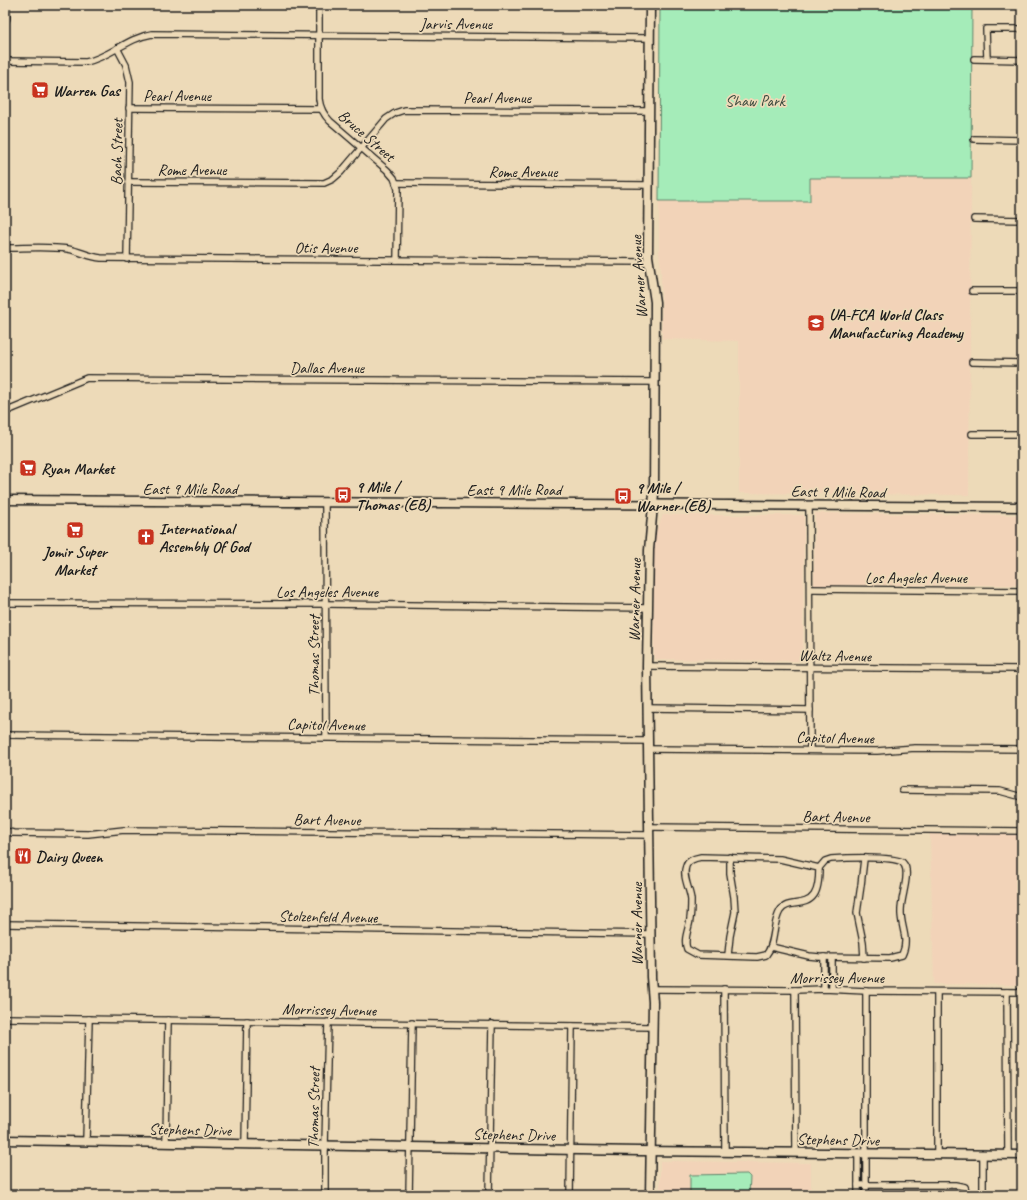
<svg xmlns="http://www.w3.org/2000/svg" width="1027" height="1200" font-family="Caveat,sans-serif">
	<rect width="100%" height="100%" fill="#eddab8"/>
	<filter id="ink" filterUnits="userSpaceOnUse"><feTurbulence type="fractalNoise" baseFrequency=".025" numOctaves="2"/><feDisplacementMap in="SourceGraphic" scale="8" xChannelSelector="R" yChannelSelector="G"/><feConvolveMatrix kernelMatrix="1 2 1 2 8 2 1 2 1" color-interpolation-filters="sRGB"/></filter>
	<g filter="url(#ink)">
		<!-- built -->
		<g fill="#f2d3b8">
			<polygon points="810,178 971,178 969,495 739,493 739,341 662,339 661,270 659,251 659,201 810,201"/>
			<polygon points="815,513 1022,515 1022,585 814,585"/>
			<polygon points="663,515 804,515 803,661 654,659 653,539"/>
			<polygon points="930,834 1022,835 1022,985 934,984"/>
			<polygon points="660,1161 811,1163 811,1195 660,1195"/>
		</g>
		<!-- green -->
		<g fill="#a5ecb9" stroke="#60846a">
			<polygon points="660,5 972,5 971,178 810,178 810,201 659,201"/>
			<polygon points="747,1174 750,1177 749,1195 690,1195 690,1175"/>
		</g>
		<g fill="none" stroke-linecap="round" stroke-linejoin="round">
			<!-- street casing -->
			<g stroke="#1c1c1c" stroke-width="8">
				<g id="street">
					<path d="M319,5V99C320,108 323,114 330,121L387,170L394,178L398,189L397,260"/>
					<polyline points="117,48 126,65 130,82 127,259"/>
					<polyline points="974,59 1022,60"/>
					<polyline points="987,59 986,29 1022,29"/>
					<path d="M5,61L86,62C110,57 127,38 152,34L649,38"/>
					<polyline points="129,108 321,109"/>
					<polyline points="974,139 1022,140"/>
					<polyline points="128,182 324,183 333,179 341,172 386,119 395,113 404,110 649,111"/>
					<polyline points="396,183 649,185"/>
					<polyline points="974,219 1022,220"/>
					<path d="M5,248C25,248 49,246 68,249C80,251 89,257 101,258L649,262"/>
					<polyline points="972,291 1022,291"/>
					<polyline points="972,362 1022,363"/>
					<polyline points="5,412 87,378 655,382"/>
					<polyline points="972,434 1022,434"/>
					<polyline points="325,503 326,737"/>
					<polyline points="809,505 810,750"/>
					<polyline points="810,589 1022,591"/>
					<polyline points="5,603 326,604 649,608"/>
					<polyline points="647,666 1022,669"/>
					<polyline points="647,708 810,710"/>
					<polyline points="5,735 647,741"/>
					<polyline points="648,749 877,751 915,748 1022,749"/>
					<polyline points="902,790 1000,791 1022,797"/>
					<polyline points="650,827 1022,831"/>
					<polyline points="5,831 13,833 88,834 124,830 650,835"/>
					<path d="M701,857L780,859L819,868C819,876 819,888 814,895C805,908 788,899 780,911C772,924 776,943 766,955L757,957L698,955L687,949C683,939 689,929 690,919C691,912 691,906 691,900C690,889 682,877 686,866C688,860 695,858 701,857Z"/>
					<polyline points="864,859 861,885 857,913 863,942 864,958"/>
					<polyline points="5,924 650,934"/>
					<path d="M771,947L809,956L819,957L890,958L902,955C910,938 900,927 901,910C901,898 908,881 906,870C906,867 904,864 902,862C891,856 845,858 831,859L825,861L819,868"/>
					<polyline points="728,955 730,936 735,912 734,897 730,873 730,857"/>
					<polyline points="824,957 824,989"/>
					<polyline points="652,989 795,990 824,989 866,991 1022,992"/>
					<polyline points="724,989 725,1152"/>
					<polyline points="832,989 832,958"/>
					<polyline points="795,990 796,1152"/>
					<polyline points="866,991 866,1195"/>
					<polyline points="937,992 937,1154"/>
					<polyline points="1007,992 1008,1155"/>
					<polyline points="5,1018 652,1027"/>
					<polyline points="86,1141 89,1019"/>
					<polyline points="166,1143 168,1020"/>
					<polyline points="245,1144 247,1021"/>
					<polyline points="983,1154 983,1195"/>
					<polyline points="858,1185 955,1185 965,1187 967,1195"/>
					<polyline points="325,1195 325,1145 328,1022"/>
					<polyline points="409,1195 412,1023"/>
					<polyline points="489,1195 492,1024"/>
					<polyline points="570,1195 572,1026"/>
					<polyline points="858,1195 858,1153"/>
				</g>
			</g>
			<!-- secondary casing -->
			<g stroke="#1c1c1c" stroke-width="11">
				<g id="secondary">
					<polyline points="650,5 648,256 655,302 654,494 649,550 647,666 651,977 653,1002 650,1195"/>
					<polyline points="5,19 5,5"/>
					<polyline points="5,500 1022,507"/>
					<polyline points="5,1140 640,1151 1022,1155"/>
				</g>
			</g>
			<!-- street -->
			<use href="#street" stroke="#eddab8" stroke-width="5.5"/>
			<!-- secondary -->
			<use href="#secondary" stroke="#eddab8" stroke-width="8"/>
		</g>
	</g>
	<!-- icons -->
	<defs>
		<g id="supermarket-square" transform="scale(0.9)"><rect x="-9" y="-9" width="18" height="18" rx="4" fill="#c8321e" stroke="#eddab8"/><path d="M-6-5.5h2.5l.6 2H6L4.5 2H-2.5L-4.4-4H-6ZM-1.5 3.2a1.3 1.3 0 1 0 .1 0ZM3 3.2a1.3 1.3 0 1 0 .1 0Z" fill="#fff"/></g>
		<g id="school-square" transform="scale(0.9)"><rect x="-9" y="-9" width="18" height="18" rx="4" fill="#c8321e" stroke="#eddab8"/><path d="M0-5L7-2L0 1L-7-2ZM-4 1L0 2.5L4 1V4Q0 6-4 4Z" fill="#fff"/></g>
		<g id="bus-square" transform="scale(0.9)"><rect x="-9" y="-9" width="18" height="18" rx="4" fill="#c8321e" stroke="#eddab8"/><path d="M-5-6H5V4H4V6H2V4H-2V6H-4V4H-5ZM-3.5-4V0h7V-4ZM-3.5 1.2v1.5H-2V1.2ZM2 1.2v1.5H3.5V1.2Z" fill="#fff"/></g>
		<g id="church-square" transform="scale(0.9)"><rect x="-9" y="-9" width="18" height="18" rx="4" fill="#c8321e" stroke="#eddab8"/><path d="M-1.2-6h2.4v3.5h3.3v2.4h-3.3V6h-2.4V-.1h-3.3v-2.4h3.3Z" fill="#fff"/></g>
		<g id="restaurant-square" transform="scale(0.9)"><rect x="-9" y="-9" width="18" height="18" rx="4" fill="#c8321e" stroke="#eddab8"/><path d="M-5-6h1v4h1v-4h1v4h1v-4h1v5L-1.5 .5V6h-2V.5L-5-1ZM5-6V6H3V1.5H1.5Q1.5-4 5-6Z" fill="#fff"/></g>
	</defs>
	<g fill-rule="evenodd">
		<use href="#supermarket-square" x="40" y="90"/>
		<use href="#school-square" x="816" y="323"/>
		<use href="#supermarket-square" x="28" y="468"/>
		<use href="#bus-square" x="343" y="495"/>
		<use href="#bus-square" x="623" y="496"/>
		<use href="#supermarket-square" x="75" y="530"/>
		<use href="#church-square" x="146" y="537"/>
		<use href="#restaurant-square" x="23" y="856"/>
	</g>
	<g text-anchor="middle" stroke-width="3.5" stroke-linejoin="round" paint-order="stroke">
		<!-- street labels -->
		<g font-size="16" fill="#1c1c1c" stroke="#eddab8">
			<text x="456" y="29">Jarvis Avenue</text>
			<text x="177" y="101">Pearl Avenue</text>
			<text x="497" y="103">Pearl Avenue</text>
			<text transform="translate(367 135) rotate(41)" y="6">Bruce Street</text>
			<text transform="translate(116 152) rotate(-89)" y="6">Bach Street</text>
			<text x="192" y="175">Rome Avenue</text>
			<text x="523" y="177">Rome Avenue</text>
			<text x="326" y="253">Otis Avenue</text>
			<text transform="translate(638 277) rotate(-94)" y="6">Warner Avenue</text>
			<text x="327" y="373">Dallas Avenue</text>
			<text x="190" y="494">East 9 Mile Road</text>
			<text x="514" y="495">East 9 Mile Road</text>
			<text transform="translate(838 491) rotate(1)" y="6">East 9 Mile Road</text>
			<text x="916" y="583">Los Angeles Avenue</text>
			<text x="327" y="597">Los Angeles Avenue</text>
			<text transform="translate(634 600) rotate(-89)" y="6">Warner Avenue</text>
			<text transform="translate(835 655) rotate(1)" y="6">Waltz Avenue</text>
			<text transform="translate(313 656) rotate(-90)" y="6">Thomas Street</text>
			<text transform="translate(326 724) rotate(1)" y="6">Capitol Avenue</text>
			<text transform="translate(835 737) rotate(1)" y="6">Capitol Avenue</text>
			<text transform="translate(836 816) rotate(1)" y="6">Bart Avenue</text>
			<text transform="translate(327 819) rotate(1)" y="6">Bart Avenue</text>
			<text transform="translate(328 916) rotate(1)" y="6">Stolzenfeld Avenue</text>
			<text transform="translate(636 924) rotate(-90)" y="6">Warner Avenue</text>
			<text x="837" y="983">Morrissey Avenue</text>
			<text transform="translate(329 1009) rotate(1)" y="6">Morrissey Avenue</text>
			<text transform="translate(313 1108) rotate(-89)" y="6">Thomas Street</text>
			<text transform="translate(190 1129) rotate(1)" y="6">Stephens Drive</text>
			<text transform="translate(514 1134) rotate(1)" y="6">Stephens Drive</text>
			<text transform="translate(838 1139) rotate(1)" y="6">Stephens Drive</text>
		</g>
		<!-- poi labels -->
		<g font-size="16" font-weight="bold" fill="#1c1c1c" stroke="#eddab8" text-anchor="start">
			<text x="53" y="96">Warren Gas</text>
			<text x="829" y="320">UA-FCA World Class<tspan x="829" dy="18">Manufacturing Academy</tspan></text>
			<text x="41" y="474">Ryan Market</text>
			<text x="356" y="492">9 Mile /<tspan x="356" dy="18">Thomas (EB)</tspan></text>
			<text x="636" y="493">9 Mile /<tspan x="636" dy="18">Warner (EB)</tspan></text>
			<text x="159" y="534">International<tspan x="159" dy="18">Assembly Of God</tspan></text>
			<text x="75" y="557" text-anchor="middle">Jomir Super<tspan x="75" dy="18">Market</tspan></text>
			<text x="36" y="862">Dairy Queen</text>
		</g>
		<!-- park labels -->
		<g font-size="16" fill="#37463b" stroke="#eddab8">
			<text x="755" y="106">Shaw Park</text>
		</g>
	</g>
	<!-- margin -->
	<rect width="1027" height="1200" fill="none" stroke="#eddab8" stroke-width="20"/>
	<rect x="10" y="10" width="1007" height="1180" fill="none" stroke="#1c1c1c" stroke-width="1.5" filter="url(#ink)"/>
</svg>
